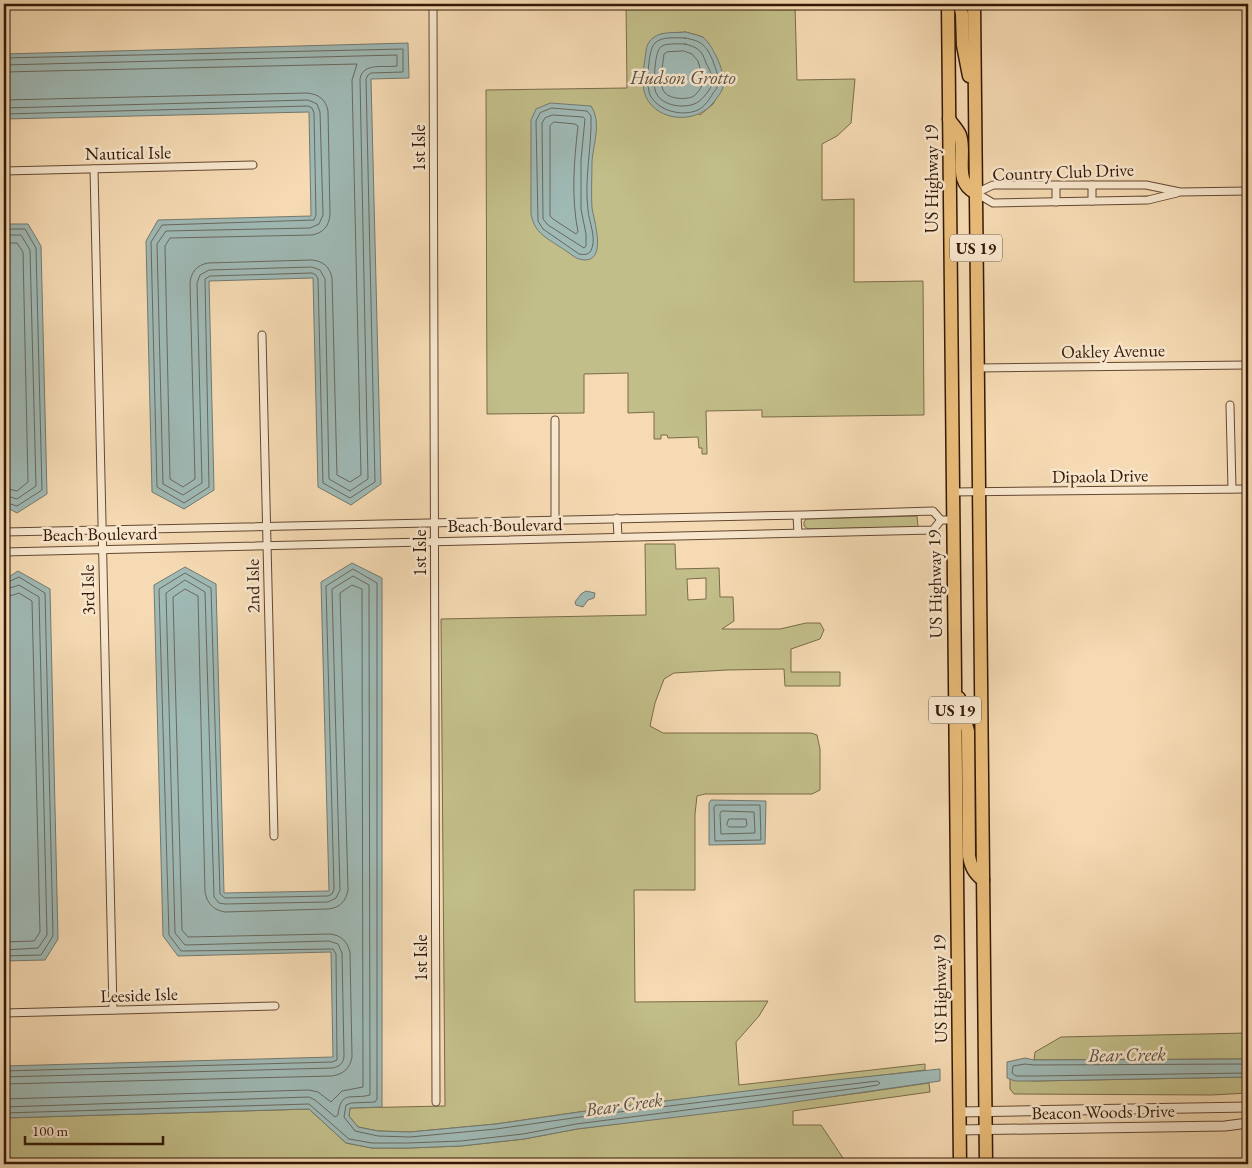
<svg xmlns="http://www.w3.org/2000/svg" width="1252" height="1168" font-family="'EB Garamond',serif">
	<rect width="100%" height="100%" fill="#f5dab3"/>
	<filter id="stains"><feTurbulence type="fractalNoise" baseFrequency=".004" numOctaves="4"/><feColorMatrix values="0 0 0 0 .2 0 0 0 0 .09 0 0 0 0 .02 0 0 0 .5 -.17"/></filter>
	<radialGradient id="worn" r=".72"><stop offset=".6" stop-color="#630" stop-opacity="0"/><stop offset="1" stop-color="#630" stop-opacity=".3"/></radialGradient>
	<!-- green -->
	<g fill="#c2be89" stroke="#7a6b48" fill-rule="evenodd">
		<path d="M626,4H795L797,80L855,79L851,123L837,136L822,144V200L854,199V282L923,281L924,415L762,417V410L706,411L707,454H702V448H699L698,437L668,438L667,435H661V439H654V412L628,413V373L584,374V413L487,414L486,90L627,88ZM686,32L703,37L723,87L713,104L700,115L661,34Z"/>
		<polygon points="917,516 918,527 808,529 804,526 804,522 806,519"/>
		<path d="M645,544H675L676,569L719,568L720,597H733L734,621L722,629H780L806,623H820L824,630L820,639L791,649V672H840V686H785L784,669L727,670L674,673L664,679L655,703L650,726L663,733H811L817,735L820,749V790L812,794H705L697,796L695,814V890H634L635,1002L768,1001L759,1016L736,1042L739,1085L925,1064V1070L593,1110L496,1124L410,1132L378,1131L358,1127L349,1116L350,1108L445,1106L441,619L646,615ZM706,578V599L688,600L687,579Z"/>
		<polygon points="1248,1033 1248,1059 1034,1060 1035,1052 1061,1037"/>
		<polygon points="1248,1077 1248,1093 1212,1095 1014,1094 1010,1089 1010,1079 1034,1081"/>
		<polygon points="929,1083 930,1092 793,1111 793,1125 821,1125 847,1164 4,1164 4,1118 309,1109 346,1143 372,1148 408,1148 461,1146 524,1139 577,1129 860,1093"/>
	</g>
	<!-- water -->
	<g fill="#9fb9b5" stroke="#74796f">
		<path d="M686,32C691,34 700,35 704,38C713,46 727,75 723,87C722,92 716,99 713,103C696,124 658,122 646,97C641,86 643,70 645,59C646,51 646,43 653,38C661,31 676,33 686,32Z"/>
		<polygon points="408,43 409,78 371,79 381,484 351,505 318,487 313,278 209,281 214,490 184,509 152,492 146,241 158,220 311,216 309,112 4,119 4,54"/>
		<path d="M550,103L591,106C602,123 593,144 592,162C592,177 591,193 592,208C594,221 609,267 579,259C573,257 566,250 560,247C545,237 534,232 531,214V120L536,109Z"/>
		<polygon points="4,224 28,224 41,246 47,494 17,513 4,506"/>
		<polygon points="352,563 382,578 382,1107 350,1108 349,1116 358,1127 378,1131 410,1132 496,1124 593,1110 835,1080 940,1069 940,1081 761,1107 577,1129 524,1139 461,1146 408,1148 372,1148 346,1143 309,1109 4,1118 4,1066 333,1057 331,952 178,956 163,936 154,585 185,567 216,584 224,893 329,891 321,582"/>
		<polygon points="18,571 50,589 58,939 45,960 4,961 4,580"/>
		<polygon points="586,591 595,593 594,598 588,600 583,607 576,605 575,602 581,594"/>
		<polygon points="711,800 766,801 765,844 709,845 709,803"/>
		<polygon points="1025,1058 1034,1060 1248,1059 1248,1077 1034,1081 1015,1081 1007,1078 1007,1062"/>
	</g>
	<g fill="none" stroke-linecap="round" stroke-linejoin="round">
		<!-- shore -->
		<g stroke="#69685e" stroke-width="1">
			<path d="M685,38C702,41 706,45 713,61C715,68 719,75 718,83C718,87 716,90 713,93C710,99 704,107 698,110C682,117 658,111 650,95C646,86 648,49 655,43C662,36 676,38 685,38Z"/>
			<path d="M685,44C697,47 702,50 706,63C709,69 714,77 712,85C709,91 701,102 694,104C681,109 659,105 655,90C654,81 654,50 662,46C668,43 678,44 685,44Z"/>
			<path d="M684,51L692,54L698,61L704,82C701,87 698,94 692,97C684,100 667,99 663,90C659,80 663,65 664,54L667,52Z"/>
			<polyline points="4,58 403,49 403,72 371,73 368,75 366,79 375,482 350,498 323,483 318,279 316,275 312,273 210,276 205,279 209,487 184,503 157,487 151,242 162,225 314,220 316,215 314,113 312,108 308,106 4,114"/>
			<path d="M4,65L397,55V66C383,68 363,62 360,79L368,479L350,491L329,479L325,279L320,270L312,267L209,270L200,275L197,283L202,483L183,495L163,484L157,244L166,231L310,228L319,224L323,215L320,112L317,104L308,100L4,108"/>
			<path d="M4,72L357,64L352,80L361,475L350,482L337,475L332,278C330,267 323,261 312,260L208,263C197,265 191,272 190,283L195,479L183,487L170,479L165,246L170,238L312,235C323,233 329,226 330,215L328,111C326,100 319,94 307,93L4,100"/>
			<path d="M552,108L587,111L591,116C592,147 584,178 588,210C589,222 596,236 592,248C590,255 585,255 579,254L543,229L538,221L536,121L540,113Z"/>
			<polygon points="553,115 583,117 585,119 581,160 581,209 586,234 586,246 584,248 548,225 543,219 542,123 545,118"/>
			<path d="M554,122L575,124L578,126C574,162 571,196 578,232L576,234L553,219L550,216V126Z"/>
			<polyline points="4,229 25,229 36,248 42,490 17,506 4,502"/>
			<polyline points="4,235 21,235 30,250 36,486 17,499 4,495"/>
			<polyline points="4,243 17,243 23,252 28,482 17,491 4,488"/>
			<polyline points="4,584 19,577 45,593 53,936 41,955 4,956"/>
			<polyline points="4,590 19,585 39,597 47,935 38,948 4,950"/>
			<polyline points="4,598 19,593 32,601 40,932 34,941 4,942"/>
			<polygon points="716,805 760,805 761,840 715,841 714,808"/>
			<polygon points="722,811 754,812 755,833 721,834 720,814"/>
			<polygon points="729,819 746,819 747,825 745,827 729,827 727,825"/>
			<polyline points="1248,1064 1034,1065 1025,1064 1013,1066 1012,1073 1016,1076 1035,1076 1248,1073"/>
			<polyline points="4,1071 332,1062 337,1060 336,954 333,949 181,951 169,935 159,589 185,573 211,588 220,894 225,898 328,896 332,894 334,889 326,586 353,569 377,583 377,1099 375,1102 351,1103 346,1105 344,1117 355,1131 378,1136 410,1137 496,1129 594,1115 877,1081 880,1083 878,1085 859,1088 576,1124 523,1134 461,1141 408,1143 372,1143 349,1139 309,1104 4,1113"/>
			<path d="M4,1077L332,1068C339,1067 344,1063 344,1056L342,953L338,944L329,941L185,945L175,933L166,593L185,580L205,592L214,897L219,903L225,904L328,902L336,898L340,890L332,589L353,576L369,585L370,1095C352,1100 341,1089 338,1115L335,1117L315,1100L309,1097L4,1107"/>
			<path d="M4,1084L332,1076C344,1074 350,1068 352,1057L350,953C348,942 341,935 330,934L188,937L182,930L173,597L185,589L198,596L205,892C207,903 213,910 225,912L328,909C340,908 346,901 348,890L340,593L352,585L362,589L363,1087L342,1091L331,1102L318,1092L309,1090L4,1099"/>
		</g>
		<!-- minor casing -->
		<g stroke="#644831" stroke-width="9">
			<g id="minor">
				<polyline points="433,4 436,1102"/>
				<polyline points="94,169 113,1010"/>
				<polyline points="4,171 253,165"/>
				<polyline points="1092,185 1092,201"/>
				<polyline points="1056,186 1056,202"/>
				<polyline points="976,193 993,185 1146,185 1180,192 1248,191"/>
				<polyline points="976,193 993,203 1148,200 1177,193"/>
				<polyline points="262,335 274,836"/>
				<polyline points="977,368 1248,365"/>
				<polyline points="1230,405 1232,489"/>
				<polyline points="952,492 1248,489"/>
				<polyline points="797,516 798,533"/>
				<polyline points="617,518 618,537"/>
				<polyline points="555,520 555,420"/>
				<polyline points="4,532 803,515 933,511 941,520 952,520"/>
				<polyline points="4,552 933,530 941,520"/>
				<polyline points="4,1013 275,1006"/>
			</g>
		</g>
		<!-- tertiary casing -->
		<g stroke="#644831" stroke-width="11">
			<g id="tertiary">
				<polyline points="959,1112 1248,1107"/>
				<polyline points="959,1130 1225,1126 1248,1123"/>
			</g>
		</g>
		<!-- trunk casing -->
		<g stroke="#331806" stroke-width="15">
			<g id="trunk">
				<polyline points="948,4 960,1164"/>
				<polyline points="960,4 962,14 963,45 969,76"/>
				<polyline points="974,4 986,1164"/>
				<path d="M949,119C952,124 958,130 960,135C967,154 952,182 976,193"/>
				<path d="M959,698L968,731L969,856C971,867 974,873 983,880"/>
			</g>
		</g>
		<!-- minor -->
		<use href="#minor" stroke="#f8e7ce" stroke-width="7"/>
		<!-- tertiary -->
		<use href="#tertiary" stroke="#f8e7ce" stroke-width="9"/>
		<!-- trunk -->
		<use href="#trunk" stroke="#eabd7a" stroke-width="12"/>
	</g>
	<g text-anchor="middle" stroke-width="5" stroke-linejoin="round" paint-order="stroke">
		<!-- shield labels -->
		<g fill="#f8e7ce" stroke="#6e5642" stroke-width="1">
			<rect x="950" y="234.5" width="52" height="27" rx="4"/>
			<rect x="929" y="696.5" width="52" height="27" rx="4"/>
		</g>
		<g font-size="16" font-weight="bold" fill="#331806">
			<text x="976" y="254">US 19</text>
			<text x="955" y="716">US 19</text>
		</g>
		<!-- street labels -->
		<g font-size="18" fill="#331806" stroke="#f8e7ce">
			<text transform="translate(419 148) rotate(-90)" y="6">1st Isle</text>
			<text transform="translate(128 153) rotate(-1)" y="6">Nautical Isle</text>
			<text transform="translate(1063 172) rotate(-2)" y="6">Country Club Drive</text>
			<text transform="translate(932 179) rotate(-90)" y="6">US Highway 19</text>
			<text transform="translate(1113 351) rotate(-1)" y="6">Oakley Avenue</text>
			<text transform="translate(1100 476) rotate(-1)" y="6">Dipaola Drive</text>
			<text transform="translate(505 525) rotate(-1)" y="6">Beach Boulevard</text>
			<text transform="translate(100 534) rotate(-1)" y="6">Beach Boulevard</text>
			<text transform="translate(420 553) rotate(-90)" y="6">1st Isle</text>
			<text transform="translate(935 584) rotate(-91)" y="6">US Highway 19</text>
			<text transform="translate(253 586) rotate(-91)" y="6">2nd Isle</text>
			<text transform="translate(88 590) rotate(-91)" y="6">3rd Isle</text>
			<text transform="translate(421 958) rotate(-90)" y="6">1st Isle</text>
			<text transform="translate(940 989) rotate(-91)" y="6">US Highway 19</text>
			<text transform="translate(139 995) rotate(-2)" y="6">Leeside Isle</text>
			<text transform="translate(1103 1112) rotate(-1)" y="6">Beacon Woods Drive</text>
		</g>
		<!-- water labels -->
		<g font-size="19" font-style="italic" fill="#595043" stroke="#f8e7ce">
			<text x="683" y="84">Hudson Grotto</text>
			<text transform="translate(1127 1054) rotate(-1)" y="7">Bear Creek</text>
			<text transform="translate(624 1104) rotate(-8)" y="7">Bear Creek</text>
		</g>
	</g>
	<!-- margin -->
	<rect width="1252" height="1168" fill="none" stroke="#f5dab3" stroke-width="20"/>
	<rect x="5" y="5" width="1242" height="1158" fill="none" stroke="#331806" stroke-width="2.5"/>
	<rect x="10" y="10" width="1232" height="1148" fill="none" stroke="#331806"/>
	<!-- scale -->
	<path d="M25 1136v8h138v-8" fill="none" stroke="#331806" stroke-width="2.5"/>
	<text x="32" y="1136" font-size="15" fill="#331806" stroke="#f8e7ce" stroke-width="4" paint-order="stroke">100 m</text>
	<rect width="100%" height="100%" filter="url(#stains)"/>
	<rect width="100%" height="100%" fill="url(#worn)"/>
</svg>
